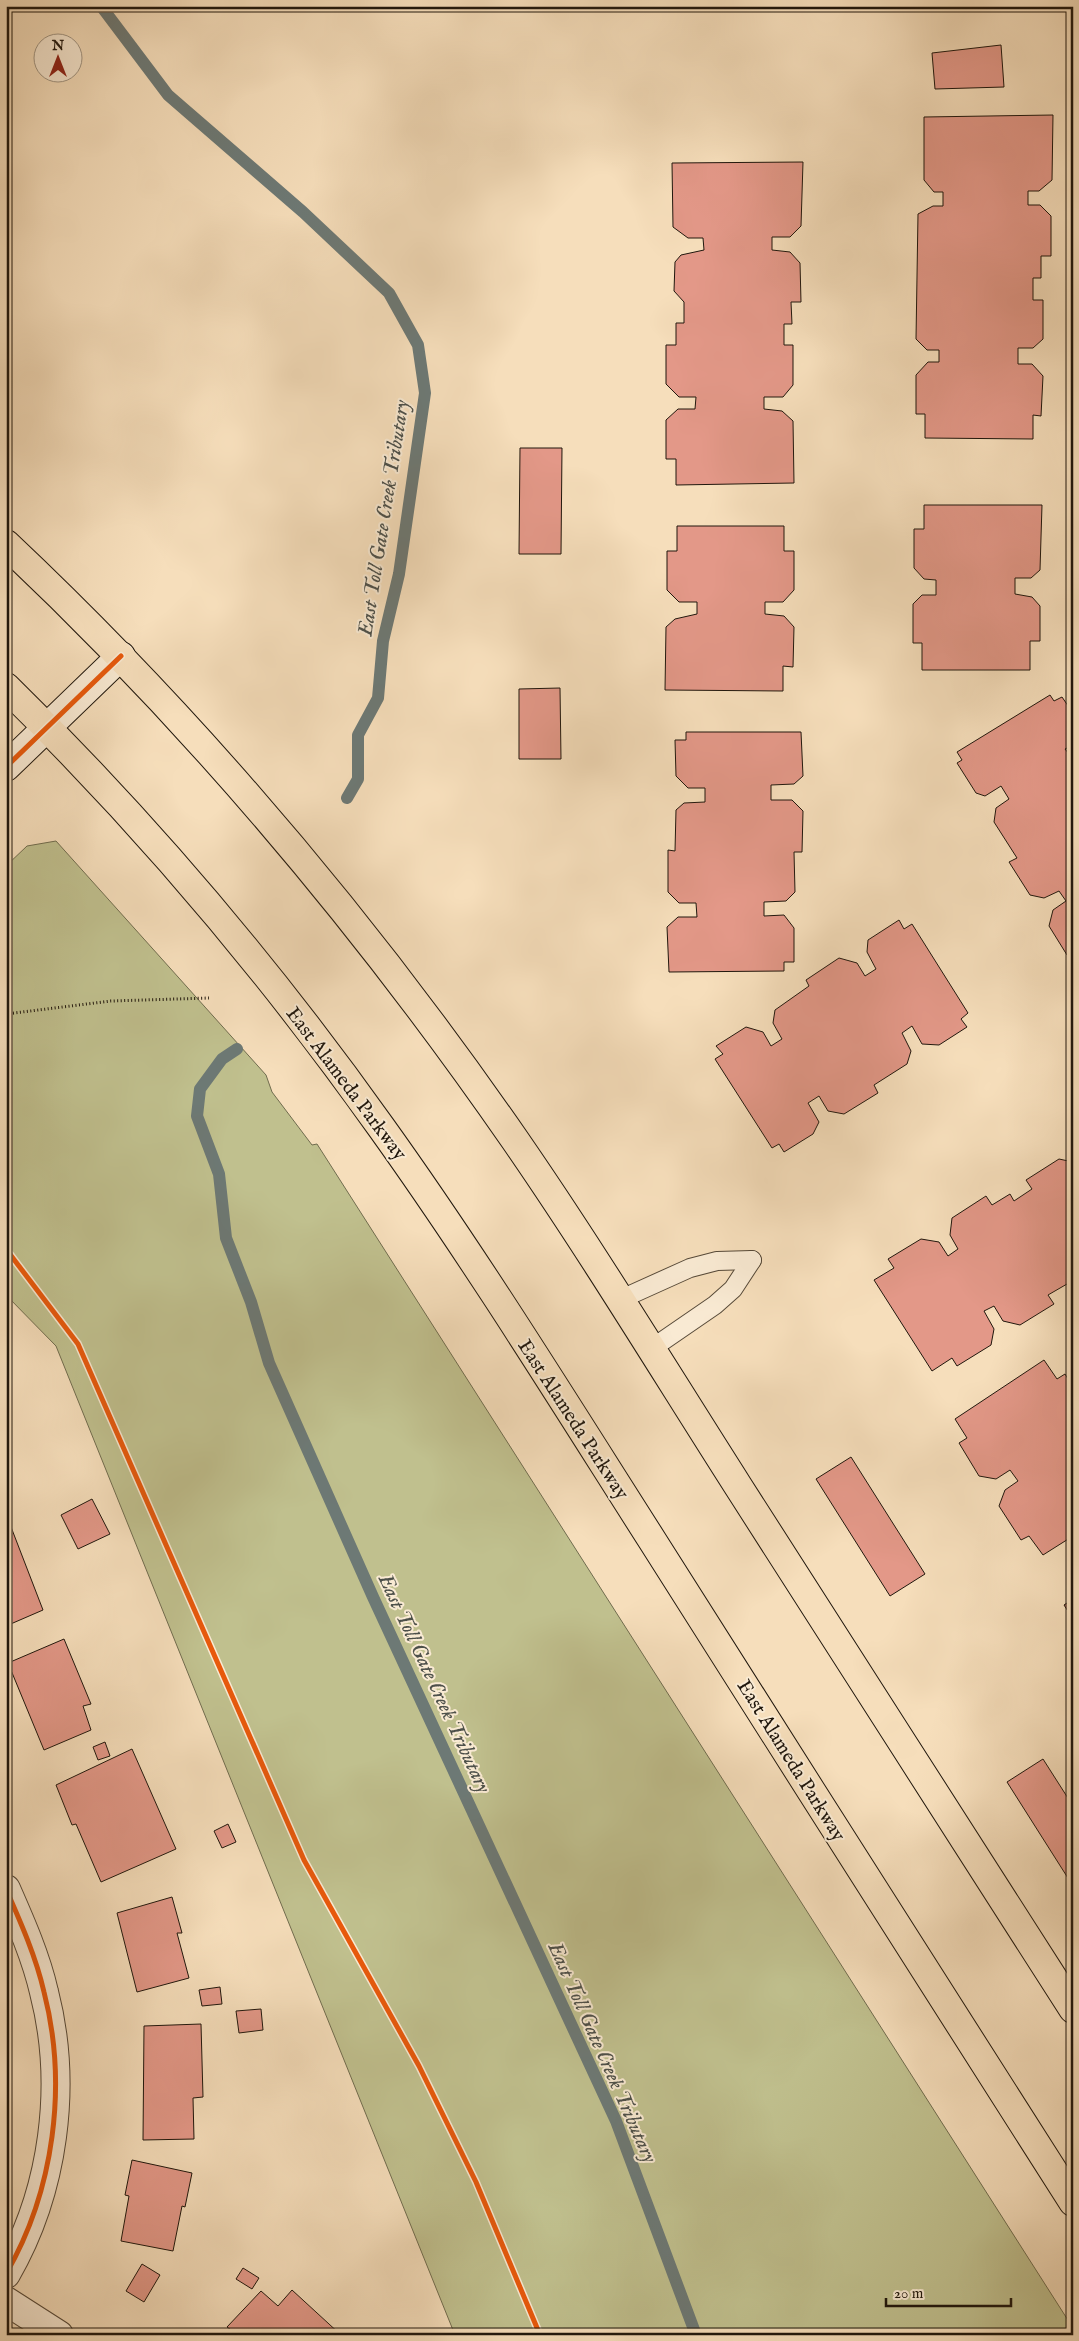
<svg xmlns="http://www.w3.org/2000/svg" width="1079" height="2341" font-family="'IM FELL English',serif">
	<rect width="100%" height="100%" fill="#f6debb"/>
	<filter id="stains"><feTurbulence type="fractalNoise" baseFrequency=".004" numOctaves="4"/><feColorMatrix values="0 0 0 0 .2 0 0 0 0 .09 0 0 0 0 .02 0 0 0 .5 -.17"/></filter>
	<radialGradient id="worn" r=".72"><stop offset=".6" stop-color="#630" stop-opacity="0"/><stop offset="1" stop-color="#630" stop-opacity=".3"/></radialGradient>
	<!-- green -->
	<polygon fill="#c0c08e" stroke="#706c4e" points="56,841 266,1075 272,1092 312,1145 317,1144 1073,2328 1073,2335 455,2335 56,1346 6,1295 6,866 27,846"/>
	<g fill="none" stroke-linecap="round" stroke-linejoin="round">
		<!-- stream -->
		<g stroke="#6d7975" stroke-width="12">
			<polyline points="101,6 168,95 303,212 389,293 418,345 425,393 399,574 383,641 378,698 358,735 358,779 347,798"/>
			<polyline points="237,1049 222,1059 200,1089 197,1116 219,1174 226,1238 251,1302 269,1363 373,1597 616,2121 696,2335"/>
		</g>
	</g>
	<!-- building -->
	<g fill="#e39888" stroke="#20170d">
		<polygon points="1001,45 1004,87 935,89 932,53"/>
		<polygon points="1053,115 1052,180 1039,191 1028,191 1028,205 1040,205 1051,216 1051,256 1041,256 1041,278 1033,278 1033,300 1043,300 1043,339 1033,348 1018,348 1018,364 1032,364 1043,376 1041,416 1033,415 1033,439 925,438 925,414 916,414 916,375 928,362 939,362 939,350 927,350 916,339 918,214 933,206 943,206 943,192 934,192 924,180 924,117"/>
		<polygon points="803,162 801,226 790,237 772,237 772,250 790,252 800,263 801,302 791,302 792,324 784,324 784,345 793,345 793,385 783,397 764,397 764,409 782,411 793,421 794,483 676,485 676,459 666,459 666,420 678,409 695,409 696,397 679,397 666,384 666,345 676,345 676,323 684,323 684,302 674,291 675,262 681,255 704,250 703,238 688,238 673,227 672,163"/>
		<polygon points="520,448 562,448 561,554 519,554"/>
		<polygon points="924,505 1042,505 1040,570 1031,578 1015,578 1015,594 1032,597 1040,606 1040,641 1030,641 1030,670 922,670 922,643 913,643 913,604 922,595 936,595 936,580 924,579 914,568 914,529 924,529"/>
		<polygon points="677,526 784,526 784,551 794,551 794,590 783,602 765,602 765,614 784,616 794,627 793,667 783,666 783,691 665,690 666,627 675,619 697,614 697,602 679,602 667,590 667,551 677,551"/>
		<polygon points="560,688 561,759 519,759 519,689"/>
		<polygon points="1050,695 1054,701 1062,697 1073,713 1073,745 1065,749 1073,759 1073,951 1067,955 1049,926 1053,910 1066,901 1059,891 1044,898 1030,895 1009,862 1017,858 994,822 996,808 1009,799 1001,786 985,796 976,793 957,763 962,760 957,752"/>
		<polygon points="686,732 801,732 803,776 794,784 771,785 771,800 792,800 803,811 802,852 794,852 795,892 786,901 764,902 764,916 784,915 794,928 794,962 784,962 784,971 669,972 667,927 678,917 697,917 696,903 679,903 668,892 668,850 675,851 676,810 684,803 705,802 705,788 688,788 676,776 675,740 686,740"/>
		<polygon points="899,920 904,929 912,924 968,1013 961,1019 967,1027 939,1045 922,1044 912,1026 902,1033 911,1051 907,1064 874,1085 878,1093 844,1114 828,1111 819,1096 808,1103 819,1122 813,1134 784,1152 779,1144 772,1148 715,1059 723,1054 716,1046 746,1027 763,1032 771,1046 782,1039 773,1023 775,1010 809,986 806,980 839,958 857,963 865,976 876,969 867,952 868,940"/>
		<polygon points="1059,1159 1073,1162 1073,1290 1071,1291 1067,1284 1048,1295 1054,1304 1020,1325 1003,1321 994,1306 984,1311 994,1329 991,1345 957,1366 952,1358 932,1371 874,1280 894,1268 888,1259 921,1239 939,1242 948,1256 958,1249 950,1235 952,1218 986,1196 992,1205 1010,1194 1014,1201 1032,1189 1026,1180"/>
		<polygon points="1044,1360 1057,1379 1065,1374 1073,1387 1073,1431 1068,1434 1073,1441 1073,1536 1043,1555 1029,1536 1021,1540 999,1506 1005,1490 1018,1481 1010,1470 996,1479 979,1476 959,1443 967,1438 955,1419"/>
		<polygon points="851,1457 925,1574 890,1596 816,1479"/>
		<polygon points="92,1499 110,1534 78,1549 61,1515"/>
		<polygon points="6,1514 43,1610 6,1626"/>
		<polygon points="1073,1599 1073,1619 1064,1605"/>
		<polygon points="64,1639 91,1704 83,1706 91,1730 44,1750 8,1663"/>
		<polygon points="105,1742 110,1756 98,1760 93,1747"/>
		<polygon points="132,1749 176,1849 101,1882 76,1824 72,1825 56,1785"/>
		<polygon points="1043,1759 1073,1806 1073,1886 1007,1782"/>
		<polygon points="228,1824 236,1842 222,1848 214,1831"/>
		<polygon points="172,1897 182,1933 177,1933 189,1978 137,1992 117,1913"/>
		<polygon points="220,1987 222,2004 202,2006 199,1990"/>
		<polygon points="261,2009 263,2030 239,2033 236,2011"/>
		<polygon points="201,2024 203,2097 193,2098 194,2139 143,2140 144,2026"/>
		<polygon points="132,2160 192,2173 185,2207 182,2206 173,2251 121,2241 129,2196 125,2195"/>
		<polygon points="142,2264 160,2275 144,2302 126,2291"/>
		<polygon points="243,2268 259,2278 252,2289 236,2279"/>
		<polygon points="292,2290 341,2335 238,2335 227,2327 261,2291 278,2306"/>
	</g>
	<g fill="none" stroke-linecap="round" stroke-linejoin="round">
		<!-- lane casing -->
		<g stroke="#564938" stroke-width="20">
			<g id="lane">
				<polyline points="619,1300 690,1268 717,1261 752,1260"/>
				<polyline points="651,1349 715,1305 733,1289 752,1260"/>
			</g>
		</g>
		<!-- street casing -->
		<g stroke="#564938" stroke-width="30">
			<g id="street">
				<path d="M6,1889C21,1923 36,1957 44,1992C68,2085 54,2191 6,2274"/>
				<polyline points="6,2301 59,2335"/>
			</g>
		</g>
		<!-- secondary casing -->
		<g stroke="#20170d" stroke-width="30">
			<polyline id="secondary" points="6,767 121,656"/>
		</g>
		<!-- primary casing -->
		<g stroke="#20170d" stroke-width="30">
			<g id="primary">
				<path d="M6,544C197,724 366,925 515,1140C593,1253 664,1370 738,1486C850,1660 961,1835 1073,2009"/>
				<path d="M6,687C143,821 270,971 381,1127C477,1261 564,1402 652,1540C792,1761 932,1981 1073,2202"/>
			</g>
		</g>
		<!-- path -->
		<polyline stroke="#20170d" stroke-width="3" stroke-dasharray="1 2.5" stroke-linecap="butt" points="6,1014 111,1001 209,998"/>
		<!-- lane -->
		<use href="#lane" stroke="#f9ead3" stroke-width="18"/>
		<!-- street -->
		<use href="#street" stroke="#f9ead3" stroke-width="28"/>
		<!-- secondary -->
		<use href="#secondary" stroke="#f9ead3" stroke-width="28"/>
		<!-- primary -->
		<use href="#primary" stroke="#f6debb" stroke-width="28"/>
		<!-- cycleway casing -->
		<g stroke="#f9ead3" stroke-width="8">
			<g id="cycleway">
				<polyline points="6,767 121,656"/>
				<polyline points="6,1249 78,1344 304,1860 419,2066 476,2182 540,2335"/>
				<path d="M6,1889C21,1923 36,1957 44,1992C68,2085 54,2191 6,2274"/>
			</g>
		</g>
		<!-- cycleway -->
		<use href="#cycleway" stroke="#e8590c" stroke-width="5"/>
	</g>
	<g text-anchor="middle" stroke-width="4" stroke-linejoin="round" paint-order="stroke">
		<!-- street labels -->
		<g font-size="20" fill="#20170d" stroke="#f9ead3">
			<text transform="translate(347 1083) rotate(53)" y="7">East Alameda Parkway</text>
			<text transform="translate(574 1419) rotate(57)" y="7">East Alameda Parkway</text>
			<text transform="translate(792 1760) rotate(58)" y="7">East Alameda Parkway</text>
		</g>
		<!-- water labels -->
		<g font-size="21" font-style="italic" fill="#4d504a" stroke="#f9ead3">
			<text transform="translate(383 518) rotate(-81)" y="7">East Toll Gate Creek Tributary</text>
			<text transform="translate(435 1683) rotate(65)" y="7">East Toll Gate Creek Tributary</text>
			<text transform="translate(603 2052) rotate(66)" y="7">East Toll Gate Creek Tributary</text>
		</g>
	</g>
	<!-- margin -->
	<rect width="1079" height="2341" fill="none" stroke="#f6debb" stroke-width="25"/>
	<rect x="8" y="8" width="1064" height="2326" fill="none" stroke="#20170d" stroke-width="2.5"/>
	<rect x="12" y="12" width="1054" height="2316" fill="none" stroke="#20170d"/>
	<!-- north arrow -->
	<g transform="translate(58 58)"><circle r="24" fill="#f9ead3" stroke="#a29684"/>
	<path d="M0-4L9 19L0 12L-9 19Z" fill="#8f2418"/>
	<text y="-8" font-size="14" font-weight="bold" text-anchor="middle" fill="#20170d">N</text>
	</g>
	<!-- scale -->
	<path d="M886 2298v8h125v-8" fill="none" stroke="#20170d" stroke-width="2.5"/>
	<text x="894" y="2298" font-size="15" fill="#20170d" stroke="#f9ead3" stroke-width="4" paint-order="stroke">20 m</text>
	<rect width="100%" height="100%" filter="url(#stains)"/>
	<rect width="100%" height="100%" fill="url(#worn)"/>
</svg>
